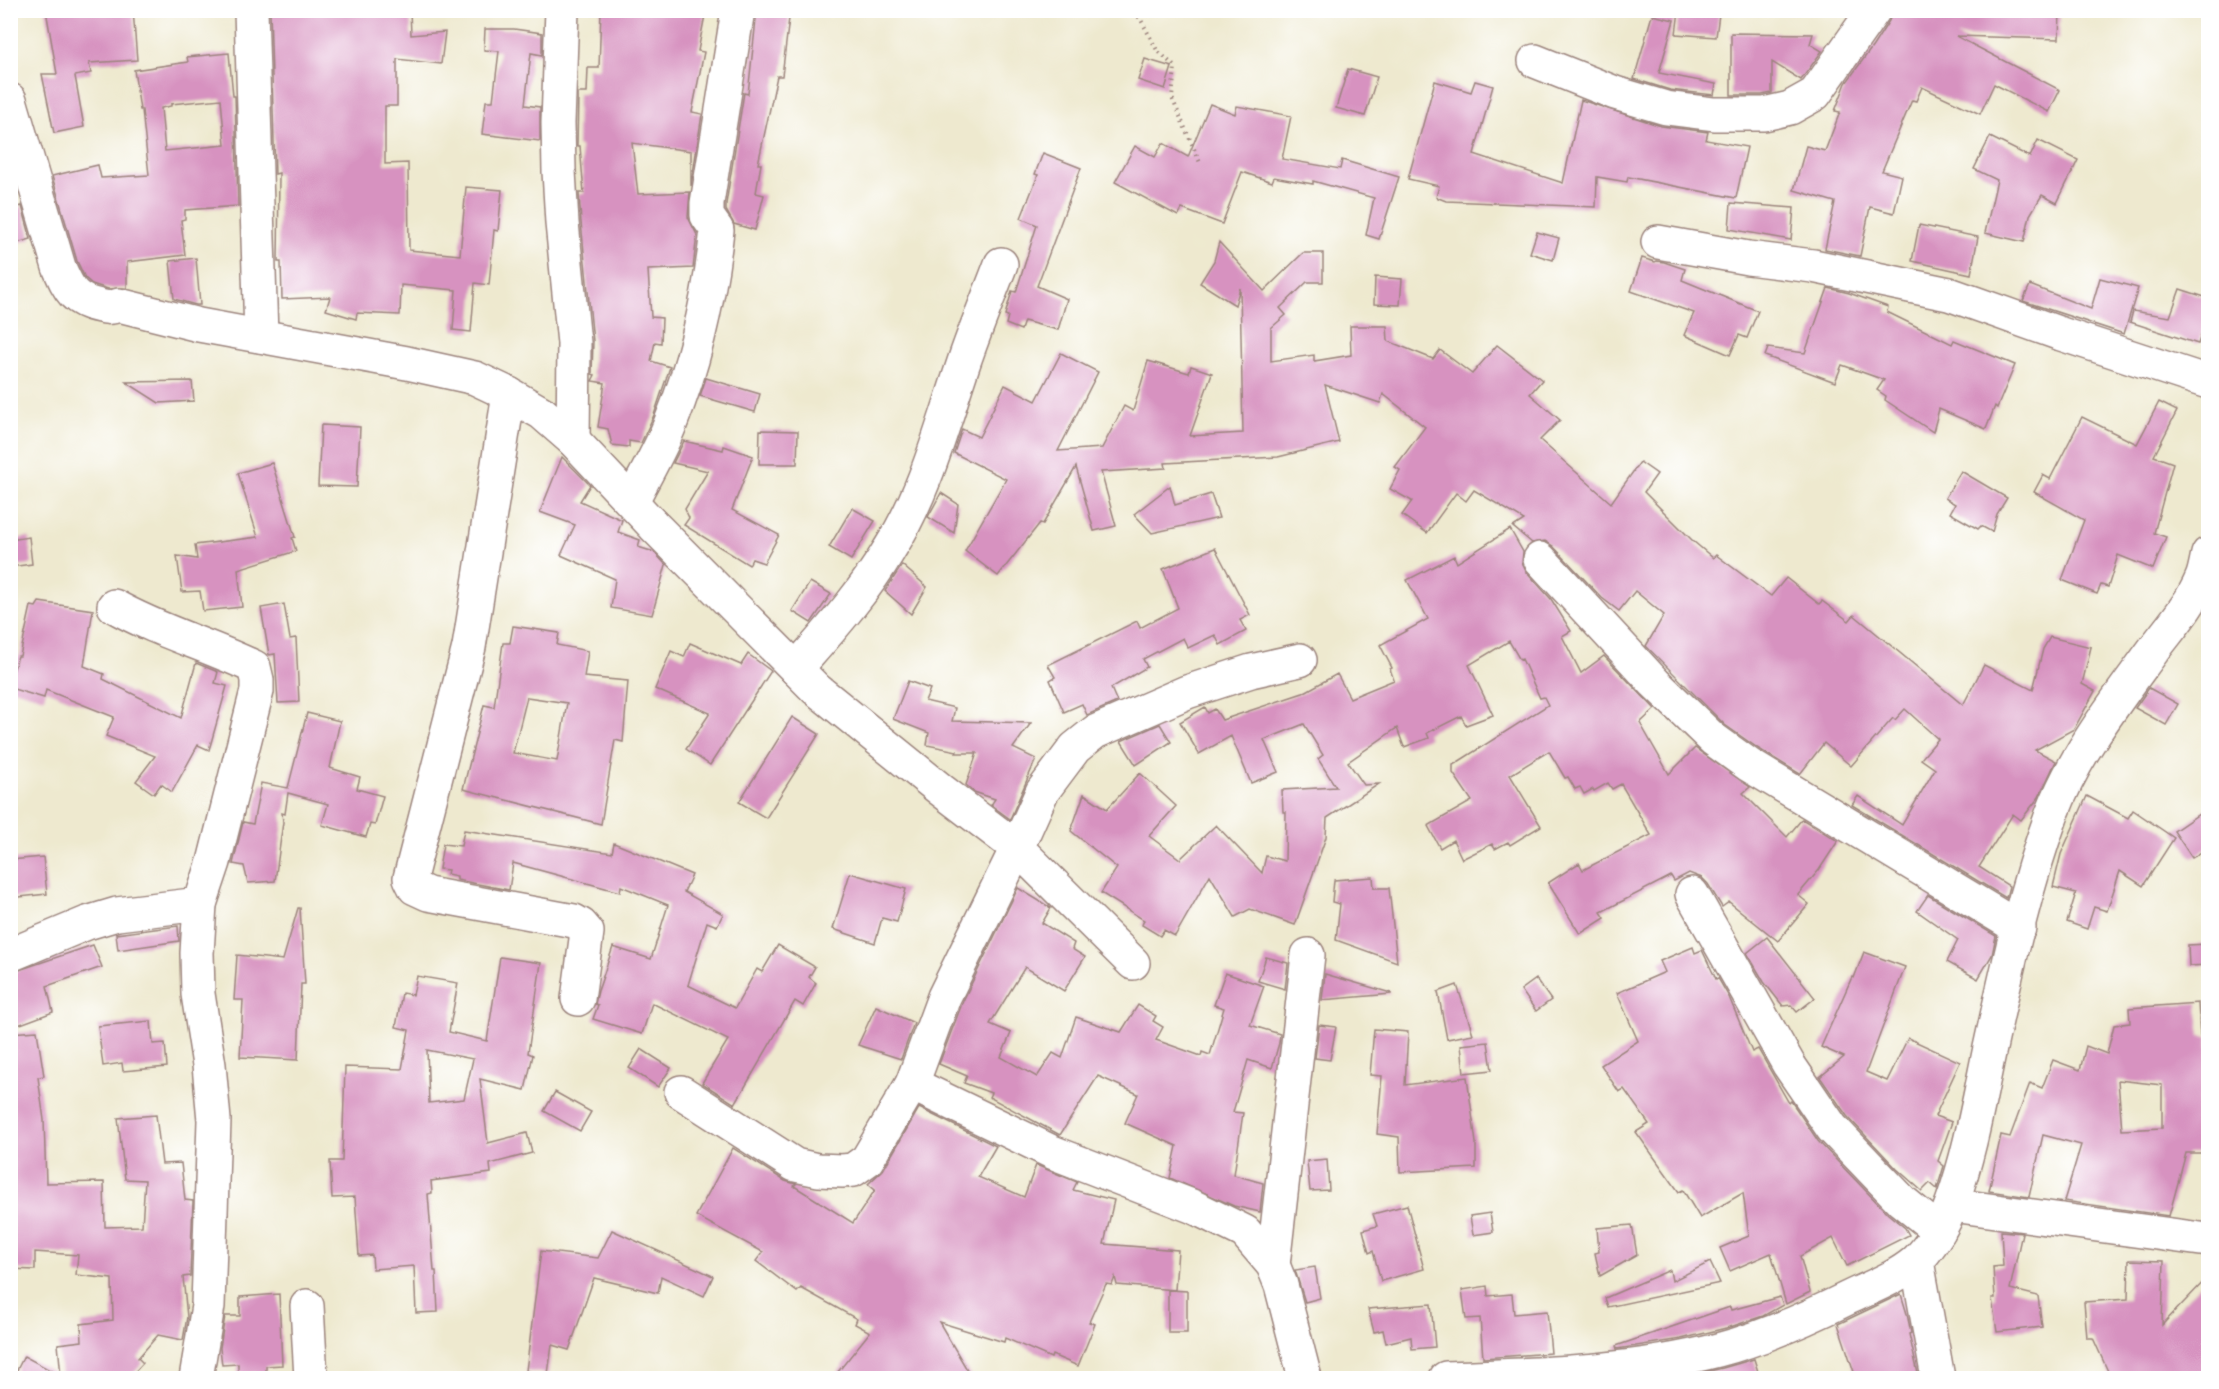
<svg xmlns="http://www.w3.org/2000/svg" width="2219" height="1389" font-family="Pangolin,sans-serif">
	<rect width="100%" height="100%" fill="#fff"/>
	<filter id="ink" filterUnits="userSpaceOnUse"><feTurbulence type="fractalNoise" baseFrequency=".0167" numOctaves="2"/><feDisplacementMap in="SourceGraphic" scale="12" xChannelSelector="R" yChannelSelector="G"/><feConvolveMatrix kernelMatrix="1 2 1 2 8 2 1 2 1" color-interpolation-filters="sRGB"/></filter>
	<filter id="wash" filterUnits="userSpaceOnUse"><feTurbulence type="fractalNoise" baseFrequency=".008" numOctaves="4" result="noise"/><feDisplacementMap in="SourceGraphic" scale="24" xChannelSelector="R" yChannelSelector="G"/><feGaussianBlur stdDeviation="1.35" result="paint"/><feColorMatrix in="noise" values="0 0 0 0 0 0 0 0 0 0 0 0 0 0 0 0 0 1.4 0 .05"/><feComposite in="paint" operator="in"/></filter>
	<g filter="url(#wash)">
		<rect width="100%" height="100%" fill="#eee9cf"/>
		<g id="blocks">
			<!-- building -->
			<g fill="#d792c0" fill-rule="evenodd">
				<polygon points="46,10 133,10 137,60 89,63 91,73 75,76 84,127 54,133 42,74 57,74"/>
				<polygon points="270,10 410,10 411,35 445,32 441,64 397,59 397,106 385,106 385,164 408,163 409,250 460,255 466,187 502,190 498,231 494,230 489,285 475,283 471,332 453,330 456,290 401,285 400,315 357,313 356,319 326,310 330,297 282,299 281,262 278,262 279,173 275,174"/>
				<polygon points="601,10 706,10 698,51 704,52 692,112 702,114 691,186 691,151 632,143 638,194 690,192 688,217 697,235 693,268 648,270 651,317 662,318 661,343 655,342 651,361 670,367 654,415 641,443 629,441 629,447 612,445 608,429 598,427 605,383 592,381 595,375 592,374 593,341 581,222 579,193 584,193 580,146 577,146 578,93 587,93 588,68 599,68"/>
				<polygon points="757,10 790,10 782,76 777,76 758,164 761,164 756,193 764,195 755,230 734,224 726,210 726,204 744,93 748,94"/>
				<polygon points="1893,10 2060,10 2059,39 1956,36 2060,90 2049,112 1994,84 1980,114 1922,87 1916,101 1912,100 1882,171 1902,176 1894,213 1870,207 1860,256 1825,249 1835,202 1794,190 1806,146 1825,151 1840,112 1835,111 1846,83 1873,46 1889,21"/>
				<polygon points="1679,11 1719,14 1716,37 1676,34"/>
				<polygon points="1652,15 1674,20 1659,73 1716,84 1714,95 1670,90 1634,79"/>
				<polygon points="485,29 514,29 542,33 542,55 531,53 525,105 540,107 540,141 482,134 486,101 493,101 499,51 484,50"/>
				<polygon points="1731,33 1813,34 1810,44 1822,51 1801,80 1772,62 1772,93 1762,95 1731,95"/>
				<path d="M229,53L233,96H235L238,206L185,210V219L181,220L185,255L127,262V288L108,289L92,284L85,278L77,261L52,176L98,165L101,178L149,175L142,110H140L134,70L188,62L187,57ZM221,99L225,145L165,151L161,108L171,106V104Z"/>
				<polygon points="1145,59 1172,67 1165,89 1138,80"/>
				<polygon points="1348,69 1377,77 1365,116 1336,108"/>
				<polygon points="1435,81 1471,92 1475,81 1493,86 1474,154 1563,183 1581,100 1661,126 1708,132 1706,140 1747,147 1736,198 1628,177 1627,182 1597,177 1596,207 1446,201 1436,197 1439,186 1408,179"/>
				<polygon points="1210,104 1235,114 1237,106 1291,116 1282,159 1340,169 1342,160 1399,177 1379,239 1366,235 1374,198 1313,181 1313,184 1274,177 1272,182 1242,172 1222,224 1182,209 1178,216 1115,182 1135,146 1155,157 1163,143 1188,157"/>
				<polygon points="1990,137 2030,157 2038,140 2078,160 2057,203 2042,195 2030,215 2024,242 1985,233 1997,180 1974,169"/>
				<polygon points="1043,153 1081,168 1037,286 1067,299 1058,330 1024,321 1021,330 1006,324 1008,316 1005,315 1012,291 1016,292 1037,225 1021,218 1038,175 1035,174"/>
				<polygon points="1731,203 1794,208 1791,240 1729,229"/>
				<polygon points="22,206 31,239 10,245 10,209"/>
				<polygon points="1919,225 1978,237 1971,274 1912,261"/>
				<polygon points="1537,232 1559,238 1553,260 1530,253"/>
				<polygon points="1219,242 1264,291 1303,253 1323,253 1323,282 1307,282 1280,308 1286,315 1271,328 1271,361 1314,355 1314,361 1351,355 1350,326 1387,326 1388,341 1433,359 1440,350 1472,374 1497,345 1542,380 1530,394 1560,420 1540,440 1611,503 1640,462 1657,474 1644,492 1693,541 1713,558 1716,555 1771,596 1786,578 1819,604 1822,601 1849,621 1854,615 1963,705 1984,665 2033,690 2043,649 2050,637 2091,647 2082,684 2095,691 2074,729 2035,750 2056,761 2039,797 2021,820 2013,814 1979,867 2009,886 2006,898 1852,805 1858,796 1902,825 1935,769 1921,759 1938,739 1905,709 1895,720 1893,718 1851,766 1824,743 1800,774 1759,749 1725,725 1646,646 1664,615 1635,591 1619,611 1602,598 1553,546 1545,541 1532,543 1513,527 1524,520 1474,490 1466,501 1456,493 1427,533 1402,515 1412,501 1390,489 1400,470 1395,467 1425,427 1383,394 1380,403 1325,385 1339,442 1278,457 1165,463 1166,468 1101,472 1116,526 1094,531 1076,467 1043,524 1040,523 998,576 965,551 1006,479 954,453 962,429 979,437 1005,385 1036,401 1061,353 1098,372 1058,451 1102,448 1124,406 1133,411 1148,361 1189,373 1191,366 1212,373 1190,436 1243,433 1240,288 1235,305 1200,283 1214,261"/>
				<polygon points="196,258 200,305 196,305 174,299 170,261"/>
				<polygon points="1642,258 1655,262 1656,261 1664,262 1685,269 1682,280 1758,311 1747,338 1739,335 1730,355 1684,335 1694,313 1631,291"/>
				<polygon points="1375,277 1402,279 1400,305 1374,304"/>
				<polygon points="2100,278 2138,288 2124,334 2023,301 2030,285 2091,309"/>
				<polygon points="1828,288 1849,293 1888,307 1887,312 1952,344 1954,340 2015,365 1997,408 1995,406 1986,429 1939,409 1933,432 1885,400 1886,396 1877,390 1884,380 1842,365 1835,382 1765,356 1768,348 1805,353"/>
				<polygon points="2180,289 2208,298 2208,325 2205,324 2198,344 2130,322 2133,311 2170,317"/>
				<polygon points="706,378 760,394 755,412 700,396"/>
				<polygon points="192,381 194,401 159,403 126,382"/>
				<polygon points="2159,402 2177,411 2154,456 2173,463 2154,533 2166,537 2153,569 2118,555 2108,587 2101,585 2097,594 2062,580 2084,520 2034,492 2043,475 2050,479 2082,417 2137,444"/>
				<polygon points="321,425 360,427 357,487 318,486"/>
				<polygon points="760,430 798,431 797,464 759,464"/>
				<polygon points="684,441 723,450 724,446 753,456 732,510 779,535 764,563 752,559 749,565 684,525 689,518 685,509 708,471 673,463"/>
				<polygon points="562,457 590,485 580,501 622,520 618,532 640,540 638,547 654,552 666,565 652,615 611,608 615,579 561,555 575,525 540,512"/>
				<polygon points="272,463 295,537 292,538 296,551 238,569 242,607 203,611 200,591 182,592 177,556 197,559 195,545 258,537 238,473"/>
				<polygon points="1961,471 2007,498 1997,514 1992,532 1981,526 1978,529 1950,513 1955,504 1945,498"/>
				<polygon points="1170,486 1175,505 1211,494 1219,518 1152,533 1134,514"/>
				<polygon points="941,493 958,504 954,533 928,517"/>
				<polygon points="852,508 875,521 851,560 829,547"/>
				<polygon points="1510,529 1523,552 1522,563 1526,571 1551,599 1571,631 1562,636 1581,673 1604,656 1655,709 1640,723 1669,774 1695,748 1750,787 1743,793 1787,837 1802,819 1838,841 1819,870 1798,895 1809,904 1778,941 1729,902 1722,907 1708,884 1702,878 1689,873 1674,881 1671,876 1601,912 1605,918 1580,934 1548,883 1579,863 1583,870 1651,835 1621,784 1612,789 1608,783 1594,791 1593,789 1584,794 1580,787 1575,789 1568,777 1565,778 1549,751 1510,775 1541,826 1510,845 1508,842 1495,849 1492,844 1462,859 1453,840 1440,848 1428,826 1472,801 1453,773 1453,765 1548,705 1544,697 1540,698 1522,659 1520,660 1509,641 1469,665 1493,715 1466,725 1461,716 1427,733 1429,738 1404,747 1397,728 1348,762 1364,785 1379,784 1327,818 1326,837 1295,925 1250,909 1235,917 1210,875 1175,936 1164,930 1160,936 1142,925 1144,920 1101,893 1117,868 1071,831 1084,794 1107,809 1140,773 1176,806 1149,836 1180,859 1216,825 1262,873 1266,856 1285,861 1286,812 1283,812 1282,790 1336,787 1318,759 1323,755 1304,724 1264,740 1278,772 1251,783 1231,736 1199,754 1180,722 1205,707 1208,713 1215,709 1222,720 1303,693 1337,674 1350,698 1394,680 1390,669 1392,668 1380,645 1428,619 1407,580 1454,556 1457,563"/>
				<polygon points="29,537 32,564 10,567 10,540"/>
				<polygon points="1215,548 1250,615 1240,620 1246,631 1220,645 1215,635 1188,648 1183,638 1143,659 1147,667 1111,688 1117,702 1087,715 1082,704 1064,712 1050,680 1055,677 1048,665 1137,621 1140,628 1178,608 1163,569"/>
				<polygon points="902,565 927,587 911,614 885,591"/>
				<polygon points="810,582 831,594 811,623 792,611"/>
				<polygon points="39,602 93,610 84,666 104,674 103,679 181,718 196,663 218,672 215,683 227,686 209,750 198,745 172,792 161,784 154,794 136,781 155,756 106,736 114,717 46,690 44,698 10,688 10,681 18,656 20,656 31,606 36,607"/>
				<polygon points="284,604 290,639 296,638 299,702 278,703 275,654 269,655 261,608"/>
				<path d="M513,626L559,633L557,645L588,651L584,677L628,681L623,742L615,740L601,824L463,789L484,705L494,707L503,643H510ZM527,697L567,703L557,761L513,753Z"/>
				<polygon points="690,643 741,665 748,654 771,671 710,765 686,749 710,713 655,689 671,651 684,657"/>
				<polygon points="908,681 930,689 925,701 955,708 952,721 1031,723 1013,748 1036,759 1010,819 991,805 995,799 974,792 966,785 977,753 956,753 957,751 927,745 929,733 893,719"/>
				<polygon points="2149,688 2178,704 2166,725 2135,708"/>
				<polygon points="307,713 340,721 330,768 360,777 357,789 383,796 375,825 370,824 366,837 322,825 328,804 288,793 285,814 282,813 283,822 275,881 248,883 244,866 233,864 243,822 253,824 261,783 288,788"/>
				<polygon points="792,717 819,734 766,818 739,802"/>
				<polygon points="1160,724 1171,742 1136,765 1121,741"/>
				<polygon points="2087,796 2128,818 2133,810 2174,838 2143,886 2120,871 2107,911 2094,907 2087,929 2067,922 2076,893 2053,887 2061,854"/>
				<polygon points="2208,808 2208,848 2192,858 2174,831"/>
				<polygon points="464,830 612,853 614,843 692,875 684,892 723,914 717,926 707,922 688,985 735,1008 757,969 762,972 778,945 815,967 809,977 816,983 803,1006 795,1001 735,1104 702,1083 728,1040 652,1003 642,1034 593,1019 598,1005 595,1004 598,991 613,947 651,959 668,905 621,886 620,892 513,863 509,890 457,880 457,876 447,874 448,870 439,869 443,844 461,846"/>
				<polygon points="43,857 47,894 10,898 10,860"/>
				<polygon points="850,873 906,889 897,922 882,918 875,943 833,929"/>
				<polygon points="1373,877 1374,888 1389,888 1397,962 1336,940 1340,904 1332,902 1334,880"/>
				<polygon points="1018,888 1051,908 1042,923 1074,943 1072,949 1085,957 1064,991 1025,967 990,1024 1011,1033 1001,1057 1037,1077 1053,1053 1062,1058 1076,1017 1121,1032 1138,1005 1156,1016 1153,1021 1163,1027 1156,1040 1201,1056 1202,1052 1210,1055 1224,1008 1214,1005 1225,973 1264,986 1250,1025 1280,1034 1279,1043 1272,1068 1248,1060 1233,1112 1243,1113 1234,1175 1263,1183 1260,1212 1234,1206 1170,1178 1177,1146 1125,1123 1138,1094 1098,1076 1060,1135 989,1097 991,1093 964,1083 967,1076 939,1064 963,1001"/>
				<polygon points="1928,895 1996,936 1992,955 1978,979 1947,962 1958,940 1917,911"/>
				<polygon points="298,908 300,908 305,984 301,984 298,1060 240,1057 243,1000 234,1000 237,955 283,960"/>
				<polygon points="178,926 179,941 118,950 116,934"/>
				<polygon points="1767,937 1815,998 1797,1012 1791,1005 1783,1006 1764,982 1747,953"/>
				<polygon points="2208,944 2208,965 2189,966 2188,945"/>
				<polygon points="93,945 102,967 47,986 53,1012 10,1028 10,973"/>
				<polygon points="1693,947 1695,953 1702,950 1716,979 1718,978 1729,997 1752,1052 1758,1049 1789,1103 1791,1101 1818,1141 1888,1214 1905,1228 1909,1235 1847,1266 1833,1238 1800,1256 1810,1292 1786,1304 1771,1253 1730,1271 1720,1248 1749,1236 1743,1193 1700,1218 1683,1190 1679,1192 1636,1132 1649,1124 1624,1089 1619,1092 1601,1065 1638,1041 1617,993 1665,972 1660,961"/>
				<polygon points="1864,952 1905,967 1866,1072 1887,1081 1908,1038 1960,1062 1935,1116 1952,1122 1938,1161 1944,1166 1937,1189 1930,1183 1922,1191 1897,1169 1847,1116 1820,1077 1844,1057 1821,1047 1852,977 1854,978"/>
				<path d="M500,957L541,963L528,1053L533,1055L525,1090L480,1079L488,1143L527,1133L532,1153L490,1164L491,1173L431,1181L432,1193L428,1194L434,1271H436L438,1312L416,1313L414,1266L373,1269L372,1255L359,1256L355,1197L332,1198L330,1161H342L345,1067L402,1069L409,1030L396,1027L402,993L413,995L417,976L458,983L449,1032L487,1041ZM427,1050L473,1059L464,1099L429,1103Z"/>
				<polygon points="1266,957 1288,963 1285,989 1258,981"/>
				<polygon points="1325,974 1391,993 1391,994 1322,1000"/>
				<polygon points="1536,979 1551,1000 1536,1011 1521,990"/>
				<polygon points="1457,985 1473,1034 1447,1039 1438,992"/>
				<path d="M2198,1003L2200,1036L2208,1037L2207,1153H2186L2169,1216L2064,1201L2081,1145L2043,1135L2029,1197L1989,1191L2001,1135L2010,1137L2030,1083L2042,1088L2053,1060L2080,1070L2086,1046L2107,1054L2114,1025L2130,1023L2129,1008ZM2118,1080L2162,1085V1128L2122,1130Z"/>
				<polygon points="876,1006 914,1023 901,1059 858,1045"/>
				<polygon points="151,1021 153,1044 165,1043 167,1067 123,1071 122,1063 103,1066 98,1026"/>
				<polygon points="1319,1025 1336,1027 1330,1060 1315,1058"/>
				<polygon points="1374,1029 1408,1032 1405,1085 1467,1077 1476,1143 1476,1168 1400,1172 1399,1137 1377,1134 1382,1076 1370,1075"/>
				<polygon points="37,1031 44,1076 38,1077 44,1120 46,1183 104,1182 105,1227 142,1226 145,1180 125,1179 118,1118 156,1115 162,1164 181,1163 185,1200 193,1201 190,1276 183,1277 187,1317 183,1340 158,1335 138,1358 143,1363 129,1378 13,1378 24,1356 61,1376 58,1344 82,1341 81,1324 113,1320 112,1279 76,1275 78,1255 35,1252 35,1270 10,1269 10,1033"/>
				<polygon points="1488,1042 1492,1070 1464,1073 1461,1045"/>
				<polygon points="641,1049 671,1068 658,1087 629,1068"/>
				<polygon points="555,1092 591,1112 580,1131 544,1111"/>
				<polygon points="919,1108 996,1146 978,1177 1024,1197 1036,1165 1077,1182 1073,1190 1114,1200 1104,1244 1178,1250 1175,1290 1117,1285 1115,1277 1112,1285 1106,1284 1089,1322 1095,1324 1078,1366 1052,1355 1051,1358 1005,1338 1004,1342 939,1322 972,1378 833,1378 870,1332 855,1324 857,1319 801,1288 797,1292 756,1261 763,1252 696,1216 733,1148 785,1181 796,1184 794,1186 853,1223 875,1190 868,1184 883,1170"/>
				<polygon points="1327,1159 1329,1190 1310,1191 1307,1161"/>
				<polygon points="1407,1205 1424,1269 1381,1281 1373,1251 1369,1253 1363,1230 1377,1226 1373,1214"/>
				<polygon points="1490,1213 1493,1232 1473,1235 1470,1216"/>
				<polygon points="1632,1225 1637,1255 1600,1276 1595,1253 1599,1252 1597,1228"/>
				<polygon points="612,1230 713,1276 704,1296 661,1276 658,1293 594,1278 569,1350 552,1345 548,1374 526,1371 541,1251 598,1258"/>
				<polygon points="2001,1231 2022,1233 2010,1289 2038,1296 2042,1327 1997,1332 1992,1298 1995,1298 1993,1267 2003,1266"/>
				<polygon points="2129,1260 2164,1261 2162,1325 2208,1277 2208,1378 2111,1378 2093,1338 2087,1338 2084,1302 2128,1299"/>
				<polygon points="1710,1262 1720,1283 1608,1307 1605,1298 1670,1270 1672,1281"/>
				<polygon points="1315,1267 1320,1298 1305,1302 1295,1270"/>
				<polygon points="1487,1286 1488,1296 1512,1294 1514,1314 1547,1311 1551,1353 1483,1358 1480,1318 1466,1319 1462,1290"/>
				<polygon points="1168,1290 1187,1291 1187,1333 1168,1333"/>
				<polygon points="279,1294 282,1365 266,1366 266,1372 238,1374 238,1364 222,1365 220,1348 225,1316 240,1316 240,1297"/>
				<polygon points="1901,1294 1907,1314 1911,1333 1909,1334 1919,1378 1856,1378 1838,1324"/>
				<polygon points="1780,1297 1783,1305 1763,1316 1730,1327 1681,1339 1617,1349 1616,1346 1730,1307 1731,1310"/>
				<polygon points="1431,1304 1435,1347 1412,1349 1411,1337 1386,1343 1383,1330 1374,1332 1368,1309"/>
				<polygon points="1754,1359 1760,1378 1679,1378 1723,1368"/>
			</g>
		</g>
	</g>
	<g filter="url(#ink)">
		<use href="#blocks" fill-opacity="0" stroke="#9c847d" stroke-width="1.5"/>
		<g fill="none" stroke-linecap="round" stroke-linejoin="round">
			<!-- minor casing -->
			<g stroke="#9c847d" stroke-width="36">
				<g id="minor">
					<polyline points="251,10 261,336"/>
					<polyline points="562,10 558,123 559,171 562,223 574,343 573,440"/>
					<polyline points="1535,61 1615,93 1666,108 1714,114 1764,114 1790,108 1815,94 1874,10"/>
					<path d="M10,100L59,267C69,290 74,301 100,306C107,308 111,308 119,305L199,325L407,363L475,378L509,394L542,413L573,440L654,526L816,689L941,790L1017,848L944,997L912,1084L867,1160L853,1170L842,1171L818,1170L795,1165L681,1092"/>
					<polyline points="1658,242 1748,258 1813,266 1949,294 2061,334 2208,382"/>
					<polyline points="509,394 469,647 410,878 415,888 428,894 574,921 581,925 587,932 578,999"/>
					<path d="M632,501C645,475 661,449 671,422C695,362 710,294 717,230L707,216V203L738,10"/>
					<polyline points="1540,559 1655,683 1713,739 1749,765 2019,928"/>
					<path d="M114,606C158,631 208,645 254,667L257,680V691L214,862L200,904L197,953L198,994L209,1065L214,1120L208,1306L196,1378"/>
					<path d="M796,669C829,631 863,594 889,550C926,492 943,423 965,359C976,327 989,296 1001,264"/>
					<polyline points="1692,894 1789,1065 1832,1128 1902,1201 1939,1231"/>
					<polyline points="10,955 87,923 117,914 200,904"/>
					<polyline points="1133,963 1017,848 1042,792 1075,748 1095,732 1187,692 1251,671 1300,660"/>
					<polyline points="912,1084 1052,1152 1194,1207 1245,1232 1273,1265 1281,1285 1305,1378"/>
					<polyline points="1952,1205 2208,1240"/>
					<polyline points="1917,1261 1938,1378"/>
					<polyline points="1273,1265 1308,955"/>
					<polyline points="307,1306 311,1378"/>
					<path d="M1446,1378C1537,1374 1629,1373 1718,1350C1764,1338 1806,1319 1848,1298C1871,1287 1896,1278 1915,1262C1929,1250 1946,1221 1952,1203C1970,1153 1979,1100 1990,1048C2007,970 2024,890 2052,814C2074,755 2115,703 2152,652C2169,629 2191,605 2202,578C2205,571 2206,562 2208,554"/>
				</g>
			</g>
			<!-- path -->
			<polyline stroke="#9c847d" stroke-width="4" stroke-dasharray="1.5 4.5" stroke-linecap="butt" points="1128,10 1140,18 1157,50 1175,67 1172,98 1201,165"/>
			<!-- minor -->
			<use href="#minor" stroke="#fff" stroke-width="33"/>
		</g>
	</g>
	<!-- margin -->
	<rect width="2219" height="1389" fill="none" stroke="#fff" stroke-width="36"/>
</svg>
